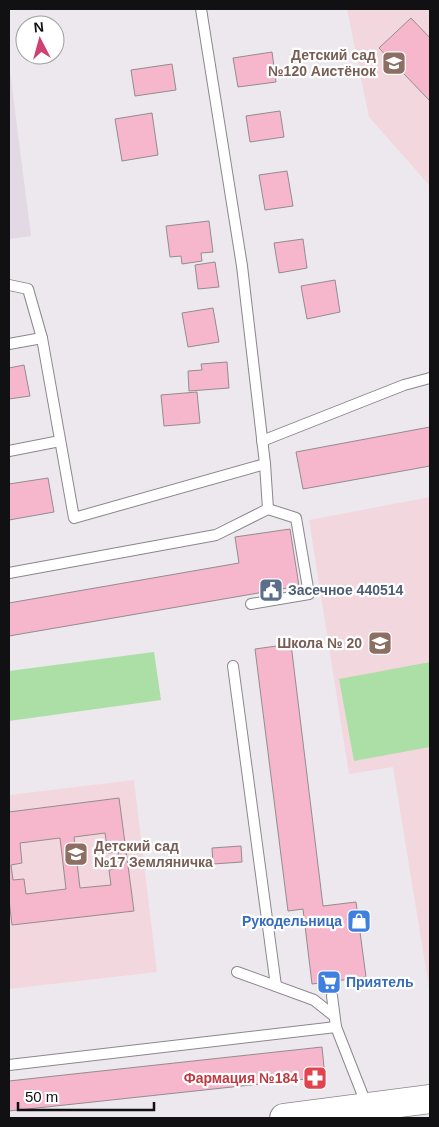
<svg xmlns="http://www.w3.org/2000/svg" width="439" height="1127" font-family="Arial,sans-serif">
	<rect width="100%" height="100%" fill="#ece8ed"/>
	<!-- built -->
	<polygon fill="#e2d9e5" points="9,63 31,236 9,239"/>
	<!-- education -->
	<g fill="#f2d8de">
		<polygon points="347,9 430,9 430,186 369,117"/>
		<polygon points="430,497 430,994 393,767 349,774 309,520"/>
		<polygon points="134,780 157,972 9,989 9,795"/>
	</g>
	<!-- green -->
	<g fill="#abdfa5">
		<polygon points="154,652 161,700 9,721 9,671"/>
		<polygon points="430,662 430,747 354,761 339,679"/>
	</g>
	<!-- building -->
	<g fill="#f6b7cd" stroke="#938c8e" fill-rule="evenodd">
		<polygon points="411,18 430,38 430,101 379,48"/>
		<polygon points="272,52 276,82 238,87 233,58"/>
		<polygon points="172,64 176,90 135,96 131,70"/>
		<polygon points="280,111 284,137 250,142 246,116"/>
		<polygon points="152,113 158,155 122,161 115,119"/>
		<polygon points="287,171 293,206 265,210 259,175"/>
		<polygon points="209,221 213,252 201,253 202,261 182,264 181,256 170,257 166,226"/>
		<polygon points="303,239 307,268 279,273 274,243"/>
		<polygon points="215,262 219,287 198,289 195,265"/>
		<polygon points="335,280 340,312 307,319 301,286"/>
		<polygon points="213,308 219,342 188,347 182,313"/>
		<polygon points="227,362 229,388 189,391 188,371 202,370 201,364"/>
		<polygon points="24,365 30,396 9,399 9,368"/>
		<polygon points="197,392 200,423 164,426 161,395"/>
		<polygon points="430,427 430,466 303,489 296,452"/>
		<polygon points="48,478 54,512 9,520 9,484"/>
		<polygon points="290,529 299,586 9,636 9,603 239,563 235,537"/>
		<polygon points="291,644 323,906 356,902 366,977 312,984 303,909 288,911 255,649"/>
		<path d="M119,798L134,911L12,925L9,900V812ZM105,833L108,853L118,852L120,868L109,870L111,885L80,888L74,837ZM60,838L66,889L26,894L24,879L13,880L11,865L22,863L20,843Z"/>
		<polygon points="241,846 242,862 213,864 212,848"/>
		<polygon points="322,1047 325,1077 9,1111 9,1081"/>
	</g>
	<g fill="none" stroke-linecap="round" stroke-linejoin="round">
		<!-- lane casing -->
		<g stroke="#8b878c" stroke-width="12">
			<g id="lane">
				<polyline points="9,285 28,289 42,338 74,518 265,464 242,266 201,9"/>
				<polyline points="9,344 42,338"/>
				<polyline points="262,441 404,385 430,378"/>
				<polyline points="9,451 60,441"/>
				<polyline points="9,573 216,535 268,509 265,464"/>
				<polyline points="251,604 309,594 296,518 268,509"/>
				<polyline points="233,666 276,986"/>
				<polyline points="237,972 314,1000 334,1016"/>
				<polyline points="332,996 336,1027 367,1106"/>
				<polyline points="9,1065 336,1027"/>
			</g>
		</g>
		<!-- secondary casing -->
		<g stroke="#8b878c" stroke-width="30">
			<polyline id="secondary" points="284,1118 430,1099"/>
		</g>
		<!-- lane -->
		<use href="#lane" stroke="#fff" stroke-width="10"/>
		<!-- secondary -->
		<use href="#secondary" stroke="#fff" stroke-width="28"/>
	</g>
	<!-- icons -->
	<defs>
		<g id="school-square" transform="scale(1.25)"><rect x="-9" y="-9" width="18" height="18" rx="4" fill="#8d6e63" stroke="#fff"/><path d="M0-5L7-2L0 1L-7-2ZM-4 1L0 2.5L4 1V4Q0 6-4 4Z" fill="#fff"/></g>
		<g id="civic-square" transform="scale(1.25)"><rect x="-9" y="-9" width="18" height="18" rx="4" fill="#5c6f8a" stroke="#fff"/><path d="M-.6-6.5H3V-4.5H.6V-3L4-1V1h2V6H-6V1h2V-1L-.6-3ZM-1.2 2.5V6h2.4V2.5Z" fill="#fff"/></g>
		<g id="shop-square" transform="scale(1.25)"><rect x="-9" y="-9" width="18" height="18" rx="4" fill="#3f7fe0" stroke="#fff"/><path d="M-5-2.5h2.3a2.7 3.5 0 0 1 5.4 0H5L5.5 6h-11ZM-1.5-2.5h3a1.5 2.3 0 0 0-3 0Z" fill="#fff"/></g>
		<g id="supermarket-square" transform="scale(1.25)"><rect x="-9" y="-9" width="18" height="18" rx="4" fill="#3f7fe0" stroke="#fff"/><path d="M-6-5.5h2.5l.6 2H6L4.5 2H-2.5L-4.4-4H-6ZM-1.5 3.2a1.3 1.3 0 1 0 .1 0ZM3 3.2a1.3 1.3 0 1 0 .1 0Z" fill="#fff"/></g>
		<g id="pharmacy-square" transform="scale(1.25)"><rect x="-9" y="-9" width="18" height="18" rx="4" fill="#e0444e" stroke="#fff"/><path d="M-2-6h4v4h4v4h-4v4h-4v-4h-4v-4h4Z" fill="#fff"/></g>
	</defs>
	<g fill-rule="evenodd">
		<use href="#school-square" x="394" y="63"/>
		<use href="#civic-square" x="271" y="590"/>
		<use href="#school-square" x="380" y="643"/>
		<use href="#school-square" x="76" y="854"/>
		<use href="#shop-square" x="359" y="921"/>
		<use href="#supermarket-square" x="329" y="982"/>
		<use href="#pharmacy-square" x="315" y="1078"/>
	</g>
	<g text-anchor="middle" stroke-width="4.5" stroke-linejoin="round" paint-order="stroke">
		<!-- education labels -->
		<g font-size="14" font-weight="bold" fill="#785e54" stroke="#fff" text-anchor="end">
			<text x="376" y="60">Детский сад<tspan x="376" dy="16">№120 Аистёнок</tspan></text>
			<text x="362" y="648">Школа № 20</text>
			<text x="94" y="851" text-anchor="start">Детский сад<tspan x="94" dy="16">№17 Земляничка</tspan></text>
		</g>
		<!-- service labels -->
		<g font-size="14" font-weight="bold" fill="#4e5e75" stroke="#fff" text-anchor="start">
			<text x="288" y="595">Засечное 440514</text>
		</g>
		<!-- shop labels -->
		<g font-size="14" font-weight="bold" fill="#366cbe" stroke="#fff" text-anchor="end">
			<text x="342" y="926">Рукодельница</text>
			<text x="346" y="987" text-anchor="start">Приятель</text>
		</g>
		<!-- health labels -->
		<g font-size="14" font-weight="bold" fill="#be3a42" stroke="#fff" text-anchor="end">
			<text x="298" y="1083">Фармация №184</text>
		</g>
	</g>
	<!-- border -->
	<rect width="439" height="1127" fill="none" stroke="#111012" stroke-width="20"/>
	<!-- north arrow -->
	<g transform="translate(40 40) rotate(354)"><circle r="24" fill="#ffffff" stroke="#a09fa0"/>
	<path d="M0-4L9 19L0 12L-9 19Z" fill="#ce4170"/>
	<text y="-8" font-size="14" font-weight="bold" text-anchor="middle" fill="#111012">N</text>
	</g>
	<!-- scale -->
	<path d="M18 1102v8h136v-8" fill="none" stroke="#111012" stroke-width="2.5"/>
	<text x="25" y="1102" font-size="15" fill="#111012" stroke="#ffffff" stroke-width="4" paint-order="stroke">50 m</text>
</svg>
